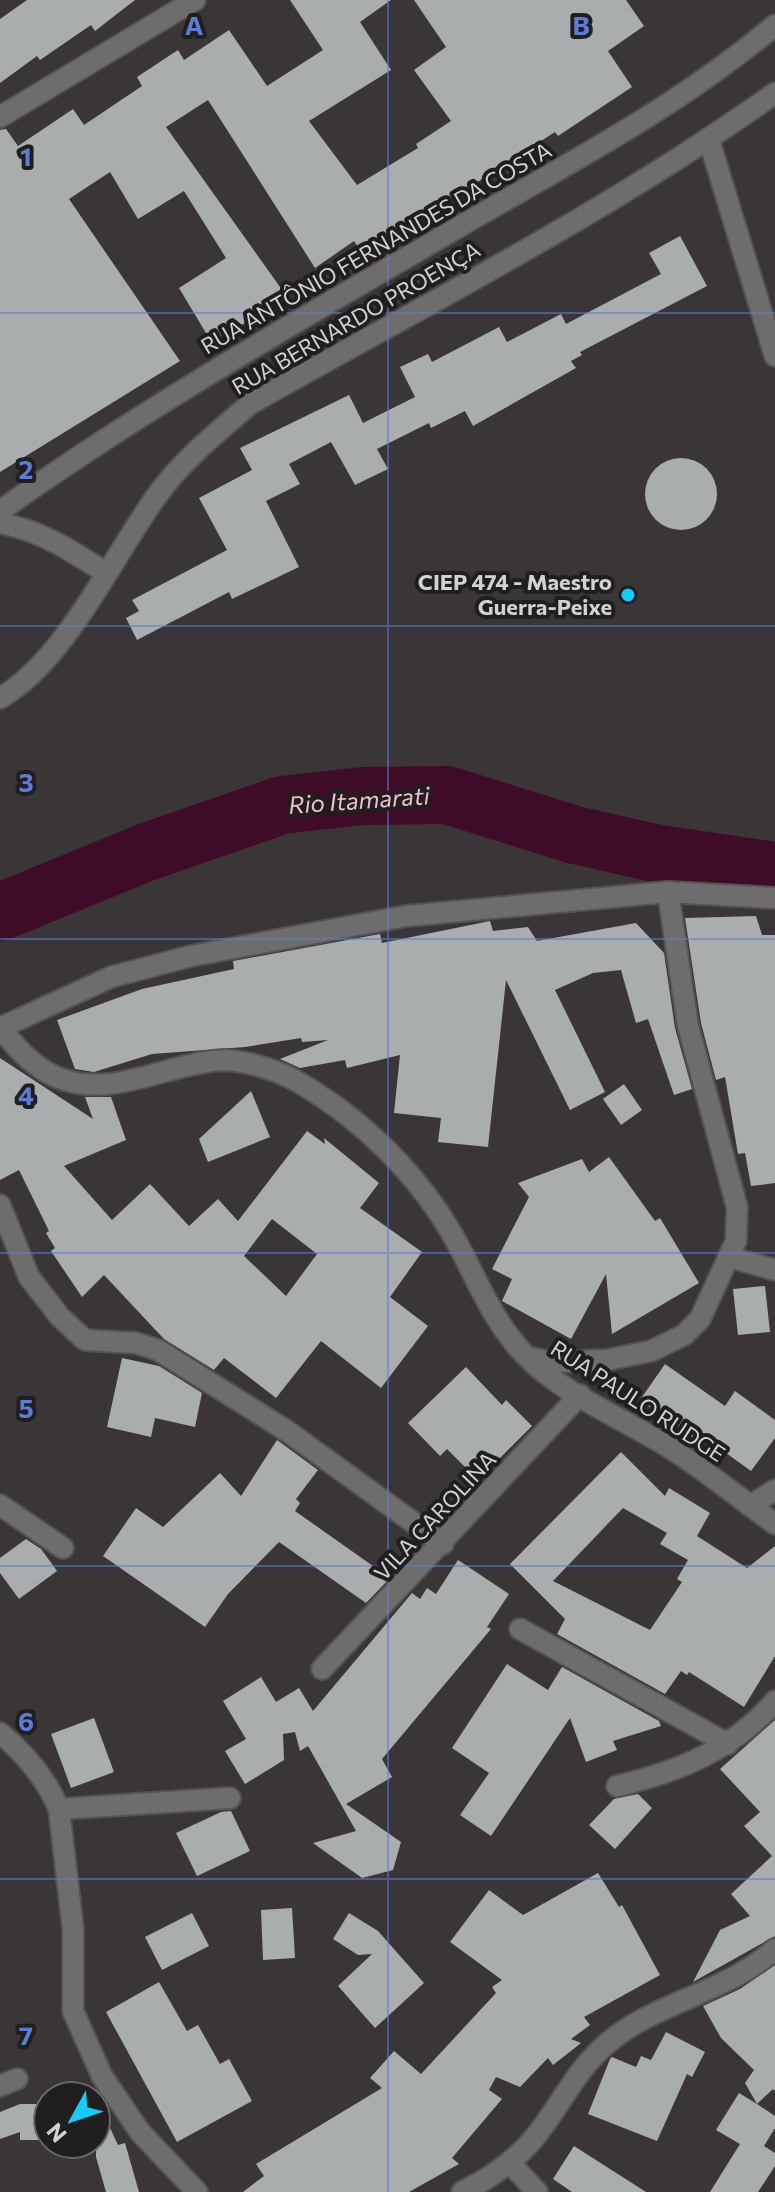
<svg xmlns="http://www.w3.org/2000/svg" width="775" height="2192" font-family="Commissioner,sans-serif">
	<rect width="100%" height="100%" fill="#3a3638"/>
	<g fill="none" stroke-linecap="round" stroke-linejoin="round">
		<!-- river -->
		<polyline stroke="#3f0c28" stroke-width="58" points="0,912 144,853 282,805 363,796 447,795 575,835 659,854 775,871"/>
	</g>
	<!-- building -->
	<g fill="#a9adae" fill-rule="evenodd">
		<polygon points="27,0 135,0 95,31 91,25 40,60 37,56 0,83 0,19"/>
		<polygon points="290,0 391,0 360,22 391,70 309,121 357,185 418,148 416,144 451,121 414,70 446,47 414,0 626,0 644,26 608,51 632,87 558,136 555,132 394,236 397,240 366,259 354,241 315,268 208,100 166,127 285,294 284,299 212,343 179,288 226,258 184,191 138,219 110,172 69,199 180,361 0,472 0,130 6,129 18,146 73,109 84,125 142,86 137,77 178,50 184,60 229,30 267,86 323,50"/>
		<polygon points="680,236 707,286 580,352 582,355 571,361 576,368 473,426 465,411 431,428 429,423 377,449 388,469 355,485 331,442 289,464 300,484 266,501 299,567 232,599 229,592 137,640 126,618 139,611 132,600 227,550 199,498 252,470 240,448 349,395 363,423 415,397 400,367 428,354 432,362 499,327 507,342 561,314 566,324 661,274 649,253"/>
		<circle cx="681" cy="494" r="36"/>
		<polygon points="756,916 762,935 775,935 775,1183 751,1186 745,1153 738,1154 725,1077 716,1080 701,1023 685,918"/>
		<polygon points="490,921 493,931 528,927 537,941 636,923 664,953 675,1028 692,1089 674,1095 648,1019 636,1023 621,970 593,973 555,990 605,1092 570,1110 506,980 488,1147 438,1142 441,1118 394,1113 400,1055 347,1068 345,1060 300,1068 280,1059 328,1040 302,1042 301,1038 245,1047 152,1054 94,1072 75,1069 57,1020 142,989 234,969 233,961 380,934 382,943"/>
		<path d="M0,1058L93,1119L85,1097H111L126,1140L64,1166L112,1220L150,1184L189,1226L218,1199L238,1221L307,1131L325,1144L324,1138L379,1183L360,1208L422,1252L390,1297L428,1326L381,1388L321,1341L276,1398L224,1358L214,1370L164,1339L104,1275L82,1297L51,1251L55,1248L46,1233L49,1231L19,1170L0,1180ZM272,1219L317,1254L286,1296L244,1256Z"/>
		<polygon points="624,1084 642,1110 621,1125 603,1099"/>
		<polygon points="251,1091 270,1137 208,1162 199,1139"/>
		<polygon points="609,1157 655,1221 660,1218 699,1283 612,1334 606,1274 571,1339 502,1301 512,1279 492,1269 529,1197 518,1183 582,1159 589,1172"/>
		<polygon points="765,1286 770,1332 738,1335 733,1289"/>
		<polygon points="122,1358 159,1366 202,1393 195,1427 155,1418 151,1437 107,1427"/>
		<polygon points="665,1364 725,1406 735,1391 775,1420 775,1438 751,1471 697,1432 693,1438 640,1400"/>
		<polygon points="466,1367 502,1405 506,1400 532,1426 478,1480 447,1449 440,1456 408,1423"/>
		<polygon points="277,1440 318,1470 296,1499 300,1503 295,1511 390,1578 366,1603 279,1542 228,1594 205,1627 103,1556 136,1508 163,1527 220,1473 241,1496"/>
		<path d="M621,1452L665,1496L669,1488L710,1513L697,1536L747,1568L775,1546V1656L744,1707L689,1672L687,1675L681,1671L665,1694L557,1634L565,1619L510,1564ZM623,1508L667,1533L660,1544L688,1560L677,1579L682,1582L650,1630L553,1581Z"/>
		<polygon points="26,1539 41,1549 57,1571 19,1599 0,1573 0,1558"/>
		<polygon points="458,1560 509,1594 487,1627 491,1629 382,1759 392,1777 346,1804 401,1842 393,1870 362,1878 313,1843 356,1831 308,1746 300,1751 295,1732 283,1734 284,1760 245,1784 225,1751 246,1739 223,1701 261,1677 276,1702 299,1688 313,1711 412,1593 420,1599 427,1588 436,1594"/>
		<polygon points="507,1664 548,1690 562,1667 659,1721 661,1726 613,1741 617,1750 586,1762 570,1718 491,1836 460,1815 489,1773 452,1748"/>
		<polygon points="94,1718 114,1772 71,1788 51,1734"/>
		<polygon points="775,1720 775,1936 693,1982 720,1930 750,1916 731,1894 772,1856 744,1826 760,1812 720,1769"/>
		<polygon points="638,1794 652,1808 615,1849 589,1825 614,1799"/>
		<polygon points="231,1811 250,1851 197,1876 176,1833 221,1812"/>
		<polygon points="598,1873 619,1907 622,1905 660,1975 584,2017 590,2025 571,2039 581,2043 553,2065 548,2058 520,2087 496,2077 489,2090 502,2099 452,2158 459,2164 409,2192 243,2192 264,2176 256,2164 382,2088 370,2078 394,2051 421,2074 496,1993 492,1987 502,1980 450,1942 489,1890 523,1915"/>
		<polygon points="292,1908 295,1958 263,1960 261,1910"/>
		<polygon points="192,1913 209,1946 162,1970 145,1937"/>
		<polygon points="349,1913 378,1931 424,1983 375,2028 338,1986 372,1954 358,1955 333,1939"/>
		<polygon points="775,1965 775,2091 773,2089 757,2104 775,2116 775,2128 764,2146 775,2153 775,2166 758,2192 710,2192 740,2144 716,2130 739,2093 757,2104 745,2083 754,2070 721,2038 703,2006 740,1989"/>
		<polygon points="159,1982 187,2031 198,2025 220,2064 229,2059 252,2101 177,2142 106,2012"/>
		<polygon points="666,2032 705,2052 692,2077 687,2074 657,2141 588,2114 610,2059 612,2057 636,2067 641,2056 651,2060"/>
		<polygon points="96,2098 118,2145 125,2143 139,2192 106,2192 96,2157"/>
		<polygon points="20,2104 48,2104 48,2140 20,2140 20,2132 0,2139 0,2112"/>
		<polygon points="574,2146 646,2192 572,2192 553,2179"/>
	</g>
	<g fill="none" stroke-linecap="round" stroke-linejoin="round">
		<!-- minor casing -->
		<g stroke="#565254" stroke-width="24">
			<g id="minor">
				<polyline points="0,117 195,0"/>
				<polyline points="709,140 775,356"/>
				<path d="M0,511C151,403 314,312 474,218C577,159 684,102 775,25"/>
				<path d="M0,523C40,530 72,551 106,573"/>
				<path d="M0,698C67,660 115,551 161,490C186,457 219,431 250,404C426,304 610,211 775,93"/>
				<path d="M0,1028C15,1046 32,1066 54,1076C107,1100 159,1067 213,1061C238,1057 278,1070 300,1083C363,1120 420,1176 456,1241C478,1281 492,1320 524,1354C562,1394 620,1417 667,1446C704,1469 739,1498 775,1524"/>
				<polyline points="0,1028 111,977 191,956 406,916 668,892 775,898"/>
				<polyline points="0,1205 29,1277 60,1317 85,1340 136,1343 158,1350 287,1431 443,1544"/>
				<polyline points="729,1257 775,1270"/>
				<polyline points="531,1358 551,1362 607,1360 651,1351 684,1335 700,1319 736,1241 737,1207 688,1026 668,892"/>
				<polyline points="0,1505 63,1548"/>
				<polyline points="750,1506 775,1490"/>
				<polyline points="520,1629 728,1744"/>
				<polyline points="322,1669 580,1395"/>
				<path d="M0,1733C24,1753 47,1780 59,1809L73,1929V2011L102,2076L140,2132L197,2192"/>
				<path d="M617,1786C678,1772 734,1749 775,1701"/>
				<polyline points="59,1809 230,1798"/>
				<polyline points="0,2086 17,2079"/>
				<polyline points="510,2163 537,2192"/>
				<path d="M462,2192C489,2179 515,2161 535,2137C558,2109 574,2074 601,2049C650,2002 724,1995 775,1949"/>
			</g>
		</g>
		<!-- minor -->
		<use href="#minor" stroke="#6e6d6d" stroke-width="20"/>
	</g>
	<!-- grid -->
	<path fill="none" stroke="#5d7cd6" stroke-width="2" stroke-opacity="0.55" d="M388,0V2192M0,313H775M0,626H775M0,939H775M0,1253H775M0,1566H775M0,1879H775"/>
	<!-- markers -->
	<circle fill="#18cafc" stroke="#201e1f" stroke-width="3" cx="628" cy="595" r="8"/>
	<g text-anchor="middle" stroke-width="8" stroke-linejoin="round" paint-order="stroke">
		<!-- street labels -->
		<g font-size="22" fill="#d3d1d2" stroke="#201e1f">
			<text transform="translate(376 248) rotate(-30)" y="8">RUA ANTÔNIO FERNANDES DA COSTA</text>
			<text transform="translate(356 318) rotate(-30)" y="8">RUA BERNARDO PROENÇA</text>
			<text transform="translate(638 1401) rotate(33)" y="8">RUA PAULO RUDGE</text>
			<text transform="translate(435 1516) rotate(-47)" y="8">VILA CAROLINA</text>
		</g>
		<!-- poi labels -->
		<g font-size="22" font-weight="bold" fill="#d3d1d2" stroke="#201e1f" text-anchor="end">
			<text x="612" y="590">CIEP 474 - Maestro<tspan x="612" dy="25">Guerra-Peixe</tspan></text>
		</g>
		<!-- water labels -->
		<g font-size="24" font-style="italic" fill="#f4bed6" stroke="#201e1f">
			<text transform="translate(359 801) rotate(-4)" y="8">Rio Itamarati</text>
		</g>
	</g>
	<g font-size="26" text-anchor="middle" font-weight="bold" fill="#5d7cd6" stroke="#201e1f" stroke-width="8" stroke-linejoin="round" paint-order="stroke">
		<text x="194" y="35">A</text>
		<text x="581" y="35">B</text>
		<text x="26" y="166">1</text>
		<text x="26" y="479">2</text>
		<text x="26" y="792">3</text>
		<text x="26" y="1105">4</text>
		<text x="26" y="1418">5</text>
		<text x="26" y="1731">6</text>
		<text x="26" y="2045">7</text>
	</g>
	<!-- north arrow -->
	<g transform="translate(72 2120) rotate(230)"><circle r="38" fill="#201e1f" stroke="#686667" stroke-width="2"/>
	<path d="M0-6L14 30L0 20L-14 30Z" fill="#18cafc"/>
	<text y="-12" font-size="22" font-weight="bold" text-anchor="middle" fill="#d3d1d2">N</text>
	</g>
</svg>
